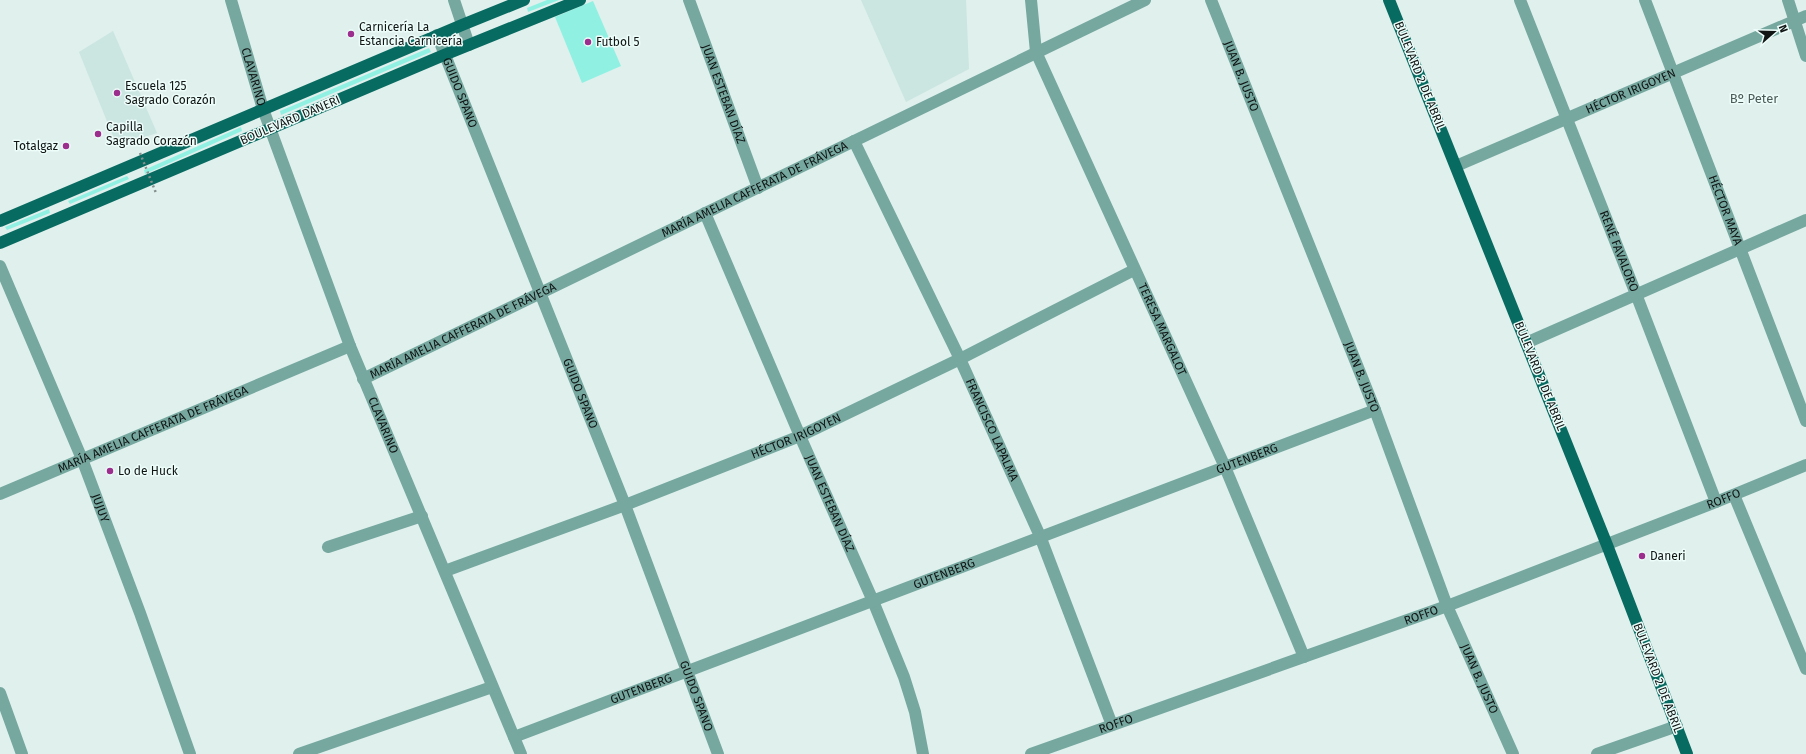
<svg xmlns="http://www.w3.org/2000/svg" width="1806" height="754" font-family="'Fira Sans',sans-serif">
	<rect width="100%" height="100%" fill="#dff0ed"/>
	<!-- built -->
	<g fill="#cbe5e0">
		<polygon points="861,0 966,0 969,69 906,102"/>
		<polygon points="113,31 157,133 117,146 79,52"/>
	</g>
	<!-- green -->
	<g fill="#90f1e3">
		<polygon points="547,0 559,0 528,12 527,8"/>
		<polygon points="593,1 621,66 582,83 555,17"/>
		<polygon points="429,48 431,52 281,115 280,111"/>
		<polygon points="241,127 242,131 145,174 144,170"/>
		<polygon points="127,176 129,179 70,204 68,201"/>
		<polygon points="49,209 50,213 7,230 5,227"/>
	</g>
	<g fill="none" stroke-linecap="round" stroke-linejoin="round">
		<!-- minor -->
		<g stroke="#76a8a0" stroke-width="12">
			<path id="s1" d="M231,0L263,109L350,346L521,754"/>
			<polyline points="454,0 469,45"/>
			<path id="s2" d="M689,0L758,188"/>
			<path id="s3" d="M1031,0L1036,52L1225,467L1304,657"/>
			<path id="s4" d="M1211,0L1375,410L1447,606L1513,754"/>
			<path id="s5" d="M1520,0L1636,294L1716,502"/>
			<path id="s6" d="M1645,0L1806,421"/>
			<polyline points="1788,0 1806,56"/>
			<path id="s7" d="M437,35L625,505L718,754"/>
			<path id="s8" d="M854,141L960,359L1040,536L1112,725"/>
			<path id="s9" d="M1456,166L1806,16"/>
			<path id="s10" d="M705,213L800,436L873,601L904,677L915,712L923,754"/>
			<path id="s11" d="M0,266L82,459L140,613L190,754"/>
			<polyline points="1526,343 1806,220"/>
			<path id="s12" d="M363,379L1145,0"/>
			<path id="s13" d="M0,494L350,346"/>
			<polyline points="1734,495 1806,669"/>
			<polyline points="328,547 422,516"/>
			<path id="s14" d="M445,571L625,505L800,436L960,359L1134,270"/>
			<polyline points="0,693 22,754"/>
			<path id="s15" d="M514,737L1375,410"/>
			<polyline points="299,754 492,687"/>
			<path id="s16" d="M1031,754L1447,606L1716,502L1806,465"/>
			<polyline points="1597,754 1677,726"/>
		</g>
		<!-- major -->
		<g stroke="#086b61" stroke-width="12">
			<polyline points="1389,0 1607,545 1687,754"/>
			<polyline points="0,221 462,25 524,0"/>
			<polyline points="0,243 444,55 580,0"/>
		</g>
		<!-- path-bridge -->
		<polyline stroke="#838f8d" stroke-width="2.5" stroke-dasharray="2 3" stroke-linecap="butt" points="140,153 156,193"/>
	</g>
	<!-- markers -->
	<g fill="#9c2f8e" stroke="#edfdfa" stroke-width="1.5">
		<circle cx="351" cy="34" r="4"/>
		<circle cx="588" cy="42" r="4"/>
		<circle cx="117" cy="93" r="4"/>
		<circle cx="98" cy="134" r="4"/>
		<circle cx="66" cy="146" r="4"/>
		<circle cx="110" cy="471" r="4"/>
		<circle cx="1642" cy="556" r="4"/>
	</g>
	<g text-anchor="middle" stroke-width="3" stroke-linejoin="round" paint-order="stroke">
		<!-- poi labels -->
		<g font-size="12" fill="#101514" stroke="#edfdfa" text-anchor="start">
			<text x="359" y="31">Carnicería La<tspan x="359" dy="14">Estancia Carnicería</tspan></text>
			<text x="596" y="46">Futbol 5</text>
			<text x="125" y="90">Escuela 125<tspan x="125" dy="14">Sagrado Corazón</tspan></text>
			<text x="106" y="131">Capilla<tspan x="106" dy="14">Sagrado Corazón</tspan></text>
			<text x="58" y="150" text-anchor="end">Totalgaz</text>
			<text x="118" y="475">Lo de Huck</text>
			<text x="1650" y="560">Daneri</text>
		</g>
		<!-- street labels -->
		<g font-size="12" fill="#101514" stroke="#edfdfa">
			<text dy="4" stroke="none"><textPath href="#s4" startOffset="82">JUAN B. JUSTO</textPath></text>
			<text transform="translate(1420 76) rotate(68)" y="4">BULEVARD 2 DE ABRIL</text>
			<text dy="4" stroke="none"><textPath href="#s1" startOffset="80">CLAVARINO</textPath></text>
			<text dy="4" stroke="none"><textPath href="#s9" startOffset="190">HÉCTOR IRIGOYEN</textPath></text>
			<text dy="4" stroke="none"><textPath href="#s7" startOffset="62">GUIDO SPANO</textPath></text>
			<text dy="4" stroke="none"><textPath href="#s2" startOffset="100">JUAN ESTEBAN DÍAZ</textPath></text>
			<text transform="translate(290 120) rotate(-23)" y="4">BOULEVARD DANERI</text>
			<text dy="4" stroke="none"><textPath href="#s12" startOffset="435">MARÍA AMELIA CAFFERATA DE FRÁVEGA</textPath></text>
			<text dy="4" stroke="none"><textPath href="#s6" startOffset="225">HÉCTOR MAYA</textPath></text>
			<text dy="4" stroke="none"><textPath href="#s5" startOffset="270">RENÉ FAVALORO</textPath></text>
			<text dy="4" stroke="none"><textPath href="#s3" startOffset="357">TERESA MARGALOT</textPath></text>
			<text dy="4" stroke="none"><textPath href="#s12" startOffset="111">MARÍA AMELIA CAFFERATA DE FRÁVEGA</textPath></text>
			<text transform="translate(1540 376) rotate(68)" y="4">BULEVARD 2 DE ABRIL</text>
			<text dy="4" stroke="none"><textPath href="#s4" startOffset="406">JUAN B. JUSTO</textPath></text>
			<text dy="4" stroke="none"><textPath href="#s7" startOffset="386">GUIDO SPANO</textPath></text>
			<text dy="4" stroke="none"><textPath href="#s1" startOffset="452">CLAVARINO</textPath></text>
			<text dy="4" stroke="none"><textPath href="#s13" startOffset="166">MARÍA AMELIA CAFFERATA DE FRÁVEGA</textPath></text>
			<text dy="4" stroke="none"><textPath href="#s8" startOffset="320">FRANCISCO LAPALMA</textPath></text>
			<text dy="4" stroke="none"><textPath href="#s14" startOffset="376">HÉCTOR IRIGOYEN</textPath></text>
			<text dy="4" stroke="none"><textPath href="#s15" startOffset="784">GUTENBERG</textPath></text>
			<text dy="4" stroke="none"><textPath href="#s16" startOffset="738">ROFFO</textPath></text>
			<text dy="4" stroke="none"><textPath href="#s10" startOffset="316">JUAN ESTEBAN DÍAZ</textPath></text>
			<text dy="4" stroke="none"><textPath href="#s11" startOffset="262">JUJUY</textPath></text>
			<text dy="4" stroke="none"><textPath href="#s15" startOffset="460">GUTENBERG</textPath></text>
			<text dy="4" stroke="none"><textPath href="#s16" startOffset="414">ROFFO</textPath></text>
			<text transform="translate(1658 678) rotate(69)" y="4">BULEVARD 2 DE ABRIL</text>
			<text dy="4" stroke="none"><textPath href="#s4" startOffset="730">JUAN B. JUSTO</textPath></text>
			<text dy="4" stroke="none"><textPath href="#s15" startOffset="136">GUTENBERG</textPath></text>
			<text dy="4" stroke="none"><textPath href="#s7" startOffset="710">GUIDO SPANO</textPath></text>
			<text dy="4" stroke="none"><textPath href="#s16" startOffset="90">ROFFO</textPath></text>
		</g>
		<!-- neighbourhood labels -->
		<g font-size="13" fill="#4d5b58" stroke="#edfdfa">
			<text x="1754" y="103">Bº Peter</text>
		</g>
	</g>
	<!-- north arrow -->
	<g transform="translate(1774 32) rotate(70)" stroke="#edfdfa" stroke-width="3" paint-order="stroke">
	<path d="M0-3L7 15L0 10L-7 15Z" fill="#101514"/>
	<text y="-6" font-size="11" font-weight="bold" text-anchor="middle" fill="#101514">N</text>
	</g>
</svg>
